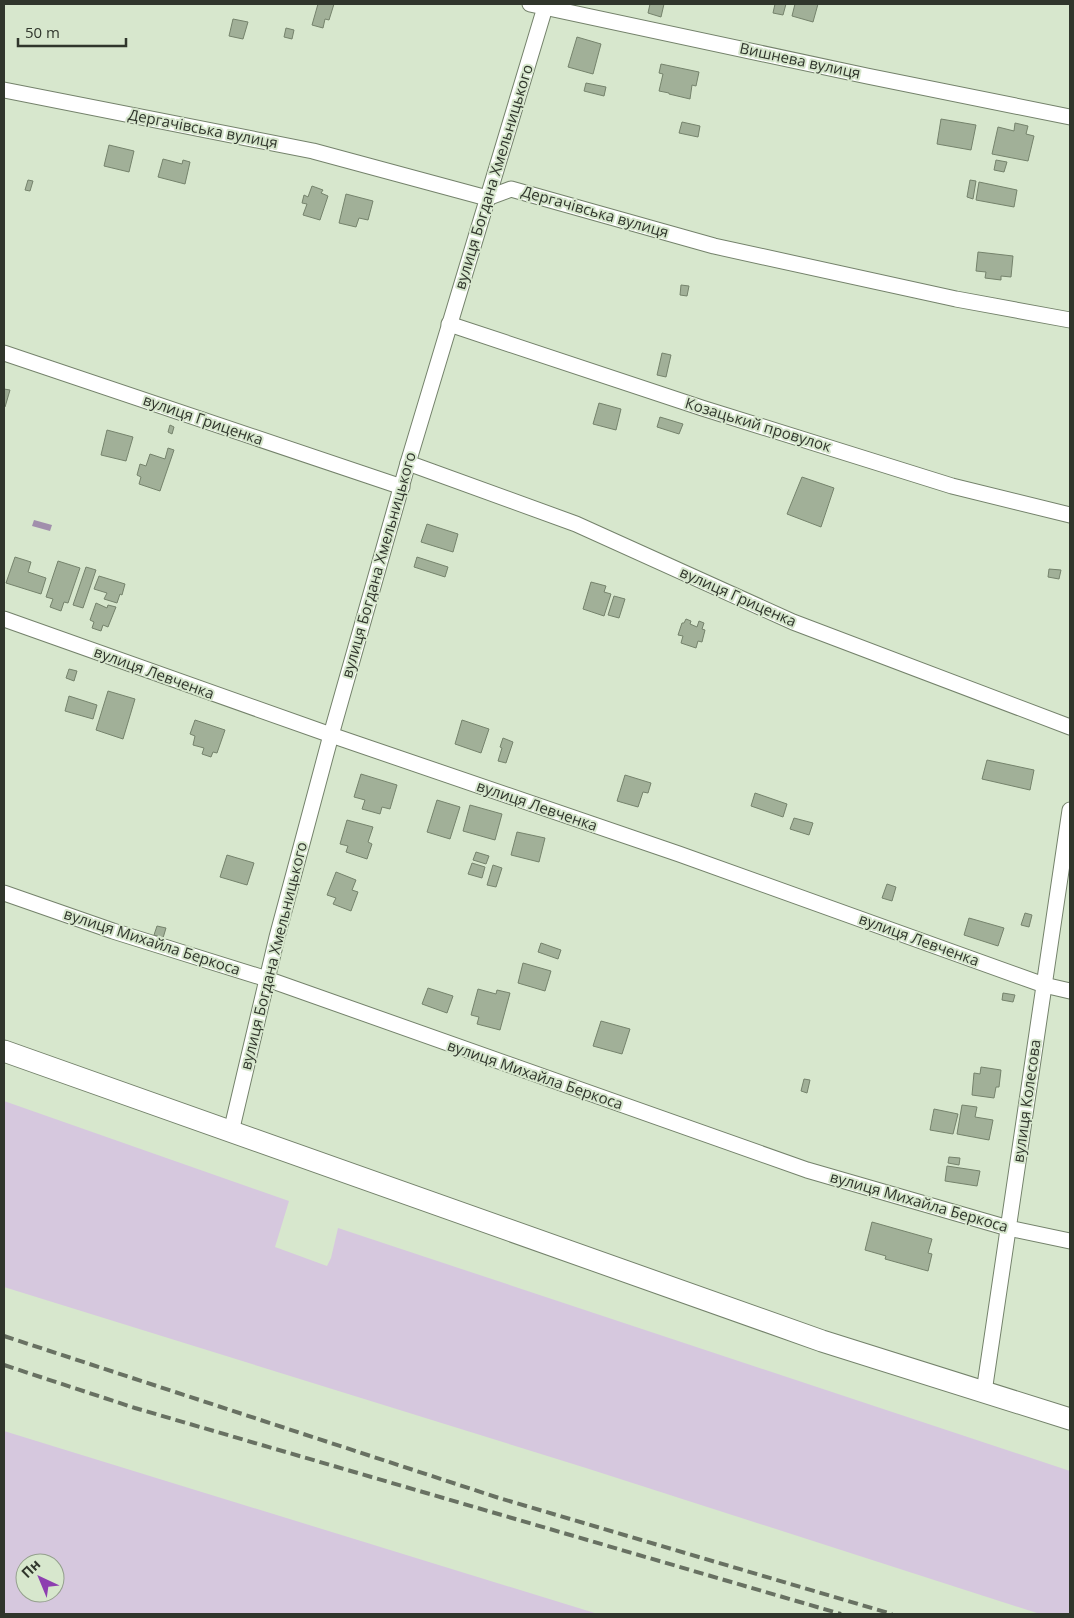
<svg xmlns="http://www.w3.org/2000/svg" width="1074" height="1618" font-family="'Open Sans',sans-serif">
	<rect width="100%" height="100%" fill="#d7e7cd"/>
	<!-- green -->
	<g fill="#d6c8de" fill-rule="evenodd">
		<polygon points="4,1101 289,1201 275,1247 327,1266 331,1258 338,1228 1070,1471 1070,1614 1040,1614 586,1468 4,1287"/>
		<path d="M4,1431L598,1614H4ZM25,1563H55V1593H25Z"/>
	</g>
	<!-- water -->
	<polygon fill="#a18fac" points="34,520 52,525 50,531 32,526"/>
	<!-- building -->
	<g fill="#a1b098" stroke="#75836c">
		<polygon points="318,4 334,4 329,20 325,19 323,28 312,25"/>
		<polygon points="650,4 664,4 661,17 648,13"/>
		<polygon points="775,4 786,4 783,15 773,13"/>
		<polygon points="795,4 818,4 813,22 792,16"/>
		<polygon points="233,19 248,22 243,39 229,36"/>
		<polygon points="286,28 294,30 292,39 284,37"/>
		<polygon points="577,37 601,44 593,74 568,67"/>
		<polygon points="661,64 699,72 696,86 692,85 690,99 669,94 669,93 659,91 663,74 659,73"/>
		<polygon points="586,83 606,87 604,96 584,91"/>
		<polygon points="941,119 976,125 971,150 937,144"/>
		<polygon points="682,122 700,126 698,137 679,133"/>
		<polygon points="1015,123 1028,126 1026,134 1034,136 1028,161 992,154 998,127 1014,131"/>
		<polygon points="109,145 134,151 129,172 104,166"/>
		<polygon points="163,159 182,164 183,160 190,162 185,184 158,177"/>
		<polygon points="996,160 1007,162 1004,172 994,170"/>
		<polygon points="28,180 33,181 30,191 25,190"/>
		<polygon points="970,180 976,181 973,199 967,197"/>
		<polygon points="979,182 1017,190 1014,207 976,200"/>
		<polygon points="312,186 323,190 321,193 328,196 320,220 303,215 307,204 302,203 304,195 308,197"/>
		<polygon points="346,194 373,201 368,220 359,218 356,227 339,223"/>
		<polygon points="978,252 1013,256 1011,277 1001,276 1001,280 985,278 986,272 976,271"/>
		<polygon points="681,285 689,286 687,296 680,295"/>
		<polygon points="662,353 671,355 666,377 657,375"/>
		<polygon points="4,389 10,390 5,407 4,407"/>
		<polygon points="599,403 621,409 616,430 593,424"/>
		<polygon points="660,417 683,424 679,434 657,427"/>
		<polygon points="170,425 174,427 172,434 168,432"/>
		<polygon points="107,430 133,437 126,461 101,455"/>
		<polygon points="168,448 174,450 160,491 139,484 141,477 137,475 140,464 146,466 150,454 165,459"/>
		<polygon points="802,477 834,488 821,527 787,514"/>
		<polygon points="427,524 458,534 453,552 421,542"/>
		<polygon points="15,557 31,562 28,572 46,578 41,594 6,583"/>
		<polygon points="417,557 448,567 445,577 414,567"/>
		<polygon points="58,561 80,568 68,603 64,602 61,611 50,607 53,599 46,597"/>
		<polygon points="86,567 96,570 83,608 73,605"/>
		<polygon points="1049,569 1061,570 1059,579 1048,577"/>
		<polygon points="99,576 125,584 122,595 120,594 117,603 104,599 107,593 94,589"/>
		<polygon points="591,582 606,586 604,592 611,594 604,616 583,609"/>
		<polygon points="614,596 625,599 619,618 608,615"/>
		<polygon points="96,603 107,608 108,605 116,607 108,627 103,625 101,631 92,628 94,622 90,620"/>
		<polygon points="686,619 691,621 690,624 697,627 699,621 704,623 702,629 705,630 702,642 698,641 696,648 681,643 683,636 678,635 682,623 684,623"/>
		<polygon points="69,669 77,671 74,681 66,678"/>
		<polygon points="108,691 135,699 123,739 96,730"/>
		<polygon points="69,696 97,705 93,719 65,711"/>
		<polygon points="195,720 225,730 217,753 213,752 211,757 202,754 204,748 193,745 195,736 190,734"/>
		<polygon points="462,720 489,729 481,753 455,744"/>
		<polygon points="503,738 513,742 506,763 498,761 502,748 500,747"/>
		<polygon points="987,760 1034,770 1030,790 982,779"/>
		<polygon points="361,774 397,785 390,809 382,807 380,814 362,809 365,800 354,797"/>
		<polygon points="625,775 651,783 648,793 643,792 638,807 617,801"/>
		<polygon points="755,793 787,804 783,817 751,806"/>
		<polygon points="437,800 460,807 450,839 427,832"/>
		<polygon points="470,805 502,814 495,840 463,831"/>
		<polygon points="794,818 813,823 809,835 790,829"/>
		<polygon points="347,820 373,827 368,842 372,844 367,859 346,852 348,846 340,844"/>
		<polygon points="517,832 545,838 539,862 511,855"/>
		<polygon points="476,852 489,856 486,864 473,860"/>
		<polygon points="227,855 254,863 247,885 220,877"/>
		<polygon points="472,863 485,867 482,878 468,874"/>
		<polygon points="493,865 502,868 496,887 487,885"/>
		<polygon points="336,872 356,880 352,890 358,892 351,911 333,904 336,898 327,895"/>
		<polygon points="887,884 896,887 892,901 882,898"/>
		<polygon points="1025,913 1032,915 1029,927 1021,925"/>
		<polygon points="969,918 1004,928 998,946 964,935"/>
		<polygon points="157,926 166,928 163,938 154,935"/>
		<polygon points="541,943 561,950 558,959 538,952"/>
		<polygon points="523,963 551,971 545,991 518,983"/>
		<polygon points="428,988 453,996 447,1013 422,1004"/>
		<polygon points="478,989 496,994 497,990 510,993 500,1030 477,1024 479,1017 471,1015"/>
		<polygon points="1003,993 1015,995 1013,1002 1002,1000"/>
		<polygon points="601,1021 630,1029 622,1054 593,1046"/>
		<polygon points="981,1067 1001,1070 999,1087 996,1087 994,1098 972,1095 974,1073 980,1074"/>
		<polygon points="804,1079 810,1080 807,1093 801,1091"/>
		<polygon points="962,1105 977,1107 975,1117 993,1120 989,1140 957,1134"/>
		<polygon points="934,1109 958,1114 953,1134 930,1130"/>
		<polygon points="949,1157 960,1158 959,1165 948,1163"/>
		<polygon points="947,1166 980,1171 977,1186 945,1181"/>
		<polygon points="872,1222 932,1239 928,1253 932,1254 928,1271 885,1259 886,1256 865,1250"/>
	</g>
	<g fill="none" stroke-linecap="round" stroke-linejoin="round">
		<!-- minor casing -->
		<g stroke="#74826b" stroke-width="17">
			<g id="minor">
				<polyline points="530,4 867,76 1070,117"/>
				<polyline points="4,90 313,151 487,198 511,189 714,246 956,299 1070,320"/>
				<polyline points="449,324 702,408 952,486 1070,515"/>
				<polyline points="4,353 402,487"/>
				<polyline points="408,463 576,524 793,622 1070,727"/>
				<polyline points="4,619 331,735 679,854 1044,985 1070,991"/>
				<polyline points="4,893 113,931 267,979 807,1170 1008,1228 1070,1241"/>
				<polyline points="231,1132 277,937 331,735 408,463 546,4"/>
				<polyline points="984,1392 1070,810"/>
			</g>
		</g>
		<!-- secondary casing -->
		<g stroke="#74826b" stroke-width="23">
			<polyline id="secondary" points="4,1051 822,1341 1070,1419"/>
		</g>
		<!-- minor -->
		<use href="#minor" stroke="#fff" stroke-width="15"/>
		<!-- secondary -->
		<use href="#secondary" stroke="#fff" stroke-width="21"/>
		<!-- rail -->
		<g stroke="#687162" stroke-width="4" stroke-dasharray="10 5" stroke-linecap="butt">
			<polyline points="4,1336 499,1498 892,1614"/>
			<polyline points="4,1365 135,1408 841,1614"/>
		</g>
	</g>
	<g text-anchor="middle" stroke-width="4" stroke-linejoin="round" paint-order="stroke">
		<!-- street labels -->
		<g font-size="15" fill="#30362c" stroke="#d7e7cd">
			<text transform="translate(800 61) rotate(12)" y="5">Вишнева вулиця</text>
			<text transform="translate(203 129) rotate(11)" y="5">Дергачівська вулиця</text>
			<text transform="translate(494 177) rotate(-73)" y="5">вулиця Богдана Хмельницького</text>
			<text transform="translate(595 212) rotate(16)" y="5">Дергачівська вулиця</text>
			<text transform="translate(203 420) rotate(19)" y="5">вулиця Гриценка</text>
			<text transform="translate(758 425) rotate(17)" y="5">Козацький провулок</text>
			<text transform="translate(379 565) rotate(-74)" y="5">вулиця Богдана Хмельницького</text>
			<text transform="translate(738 597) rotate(24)" y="5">вулиця Гриценка</text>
			<text transform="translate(154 673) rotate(20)" y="5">вулиця Левченка</text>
			<text transform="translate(537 806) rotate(19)" y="5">вулиця Левченка</text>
			<text transform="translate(919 940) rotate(20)" y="5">вулиця Левченка</text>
			<text transform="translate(152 942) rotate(18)" y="5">вулиця Михайла Беркоса</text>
			<text transform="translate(274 956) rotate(-76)" y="5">вулиця Богдана Хмельницького</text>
			<text transform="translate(535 1075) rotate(19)" y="5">вулиця Михайла Беркоса</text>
			<text transform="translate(1027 1101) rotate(-82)" y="5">вулиця Колесова</text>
			<text transform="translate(919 1202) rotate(16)" y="5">вулиця Михайла Беркоса</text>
		</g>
	</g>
	<!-- border -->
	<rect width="1074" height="1618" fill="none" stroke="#30362c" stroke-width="10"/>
	<!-- north arrow -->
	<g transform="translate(40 1578) rotate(316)"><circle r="24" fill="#d7e7cd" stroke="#94a08d"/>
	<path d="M0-4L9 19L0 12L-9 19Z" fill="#8d3fb0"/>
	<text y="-8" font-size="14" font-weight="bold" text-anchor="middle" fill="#30362c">Пн</text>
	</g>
	<!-- scale -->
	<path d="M18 38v8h108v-8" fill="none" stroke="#30362c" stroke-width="2.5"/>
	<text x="25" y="38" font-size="15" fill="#30362c" stroke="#d7e7cd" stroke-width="4" paint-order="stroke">50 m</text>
</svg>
